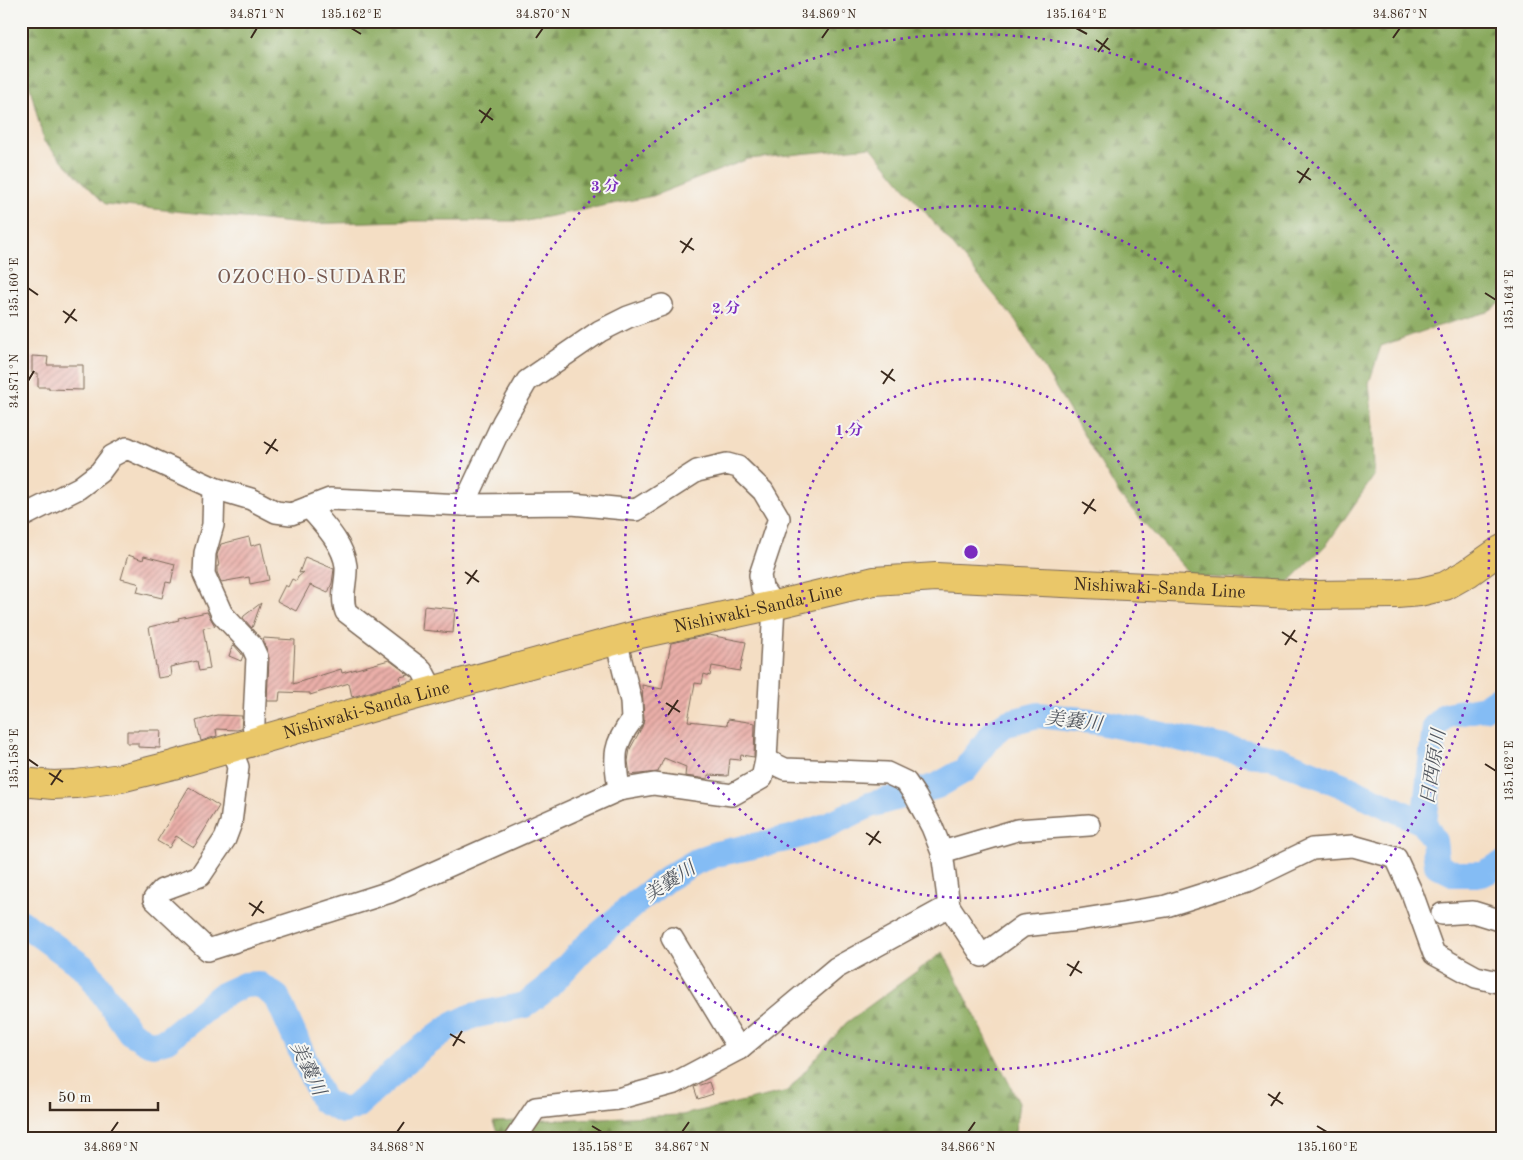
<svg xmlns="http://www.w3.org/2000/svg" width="1523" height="1160" font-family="'Old Standard TT','Noto Serif JP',serif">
	<defs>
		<pattern id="forest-firs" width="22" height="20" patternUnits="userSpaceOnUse" patternTransform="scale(1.25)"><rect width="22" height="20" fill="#8aaa5e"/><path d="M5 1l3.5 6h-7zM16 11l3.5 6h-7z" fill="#728b4d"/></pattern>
		<pattern id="building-hatch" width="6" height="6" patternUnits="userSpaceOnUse" patternTransform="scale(1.25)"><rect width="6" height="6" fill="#eaafa9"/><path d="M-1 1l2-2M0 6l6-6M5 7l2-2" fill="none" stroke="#bf8f89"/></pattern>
	</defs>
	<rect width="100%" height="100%" fill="#f6f6f2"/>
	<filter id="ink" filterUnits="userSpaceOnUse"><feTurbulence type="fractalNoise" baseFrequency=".02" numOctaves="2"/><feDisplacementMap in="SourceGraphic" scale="10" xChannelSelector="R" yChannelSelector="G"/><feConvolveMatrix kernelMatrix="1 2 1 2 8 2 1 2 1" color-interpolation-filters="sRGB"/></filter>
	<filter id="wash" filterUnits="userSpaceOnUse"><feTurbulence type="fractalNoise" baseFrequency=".0096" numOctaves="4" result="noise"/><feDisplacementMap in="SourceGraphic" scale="20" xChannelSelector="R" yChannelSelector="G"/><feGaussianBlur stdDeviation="1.12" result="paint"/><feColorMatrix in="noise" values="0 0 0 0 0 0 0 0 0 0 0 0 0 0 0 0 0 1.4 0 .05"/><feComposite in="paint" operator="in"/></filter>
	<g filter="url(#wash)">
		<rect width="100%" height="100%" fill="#f4dec4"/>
		<!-- forest -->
		<g fill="url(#forest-firs)" stroke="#626a3e">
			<polygon points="34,21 1502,21 1502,302 1487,312 1432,328 1381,346 1369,383 1373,424 1374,476 1327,544 1288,583 1192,576 1120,496 1016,321 871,147 748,159 653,196 526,221 404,221 302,224 105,204 44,142 29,83 23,32"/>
			<polygon points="943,952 1019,1103 1014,1139 500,1139 493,1122 682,1115 788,1091 846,1023"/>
		</g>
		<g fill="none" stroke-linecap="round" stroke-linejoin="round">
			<!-- river -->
			<g stroke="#84bcf4" stroke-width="26">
				<polyline points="1424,823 1435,727 1446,715 1484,708 1502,696"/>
				<polyline points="21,922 86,969 130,1032 149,1043 153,1044 167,1040 222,995 244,985 258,984 277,997 323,1101 343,1111 355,1107 414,1054 449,1027 472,1016 525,1005 546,989 585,947 633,905 668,878 697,861 716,854 791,838 823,827 870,805 937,786 965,770 994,732 1007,723 1038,715 1100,722 1278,759 1342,785 1424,823 1434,841 1437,865 1455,874 1482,874 1502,864"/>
			</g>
		</g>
		<g id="blocks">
			<!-- building -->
			<g fill="url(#building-hatch)">
				<polygon points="32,356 48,357 47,365 83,365 83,390 49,389 49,387 38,387 38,373 32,373"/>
				<polygon points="249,537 251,546 261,543 269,580 250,584 249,577 221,582 217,572 217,566 219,566 217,555 221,544"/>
				<polygon points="128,555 143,560 144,556 175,564 171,583 166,582 162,598 137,592 139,585 137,583 121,579"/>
				<polygon points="305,557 334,569 332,583 328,593 310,585 296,611 277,601 285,585 288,587 292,579 296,581 298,577 304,572 299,573"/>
				<polygon points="261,603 252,628 243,618 244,616"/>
				<polygon points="424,606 455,609 453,633 422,630"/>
				<polygon points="207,612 215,626 203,628 210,669 199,671 197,661 170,667 171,676 158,678 149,627 179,620 178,618"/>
				<polygon points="709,635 746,642 740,671 712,666 710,676 704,674 702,684 695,683 688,721 727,725 728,719 755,723 754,757 741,755 740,760 730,759 728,776 708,775 708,779 685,776 686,767 664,758 658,772 630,775 628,761 630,749 642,727 644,720 642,685 662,689 671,643"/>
				<polygon points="263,638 295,640 293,684 341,669 342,673 389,660 409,675 400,677 401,683 352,697 349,683 310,695 310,693 280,692 279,701 267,701 269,658"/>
				<polygon points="233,644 241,653 243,656 241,661 229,656"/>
				<polygon points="217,715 242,716 241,729 237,730 216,729 217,736 201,741 196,721"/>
				<polygon points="138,730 161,730 160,748 138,747 138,743 127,743 127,731 138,731"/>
				<polygon points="189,787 219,806 194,847 176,836 169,848 157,841"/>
				<polygon points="709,1082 713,1094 698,1099 694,1087"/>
			</g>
		</g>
	</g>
	<g filter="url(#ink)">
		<use href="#blocks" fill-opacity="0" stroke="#7c6958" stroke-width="1"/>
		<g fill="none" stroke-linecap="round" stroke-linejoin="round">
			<!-- minor casing -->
			<g stroke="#7c6958" stroke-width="24">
				<g id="minor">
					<polyline points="214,488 213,525 205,553 204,574 222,614 252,646 257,657 253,742"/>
					<polyline points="464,505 503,422 527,381 600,331 628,317 662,305"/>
					<path d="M309,507C323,524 343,543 346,566C347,582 340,596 346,612L422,670L433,691"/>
					<polyline points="21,517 79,488 100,472 112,456 127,448 214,488 251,499 276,512 291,514 330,499 464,505 572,504 636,510 697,471 727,464 738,467 763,491 779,518 760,575 762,588 774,605 766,760 785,769 887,773 906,782 916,797 932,827 942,852 949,906 982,956 1023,926 1078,920 1166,906 1248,880 1312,849 1353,846 1396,858 1412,893 1434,954 1476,977 1502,983"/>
					<path d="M616,640L631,701L632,720C611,748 615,758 619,790"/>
					<polyline points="231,749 238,767 231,823 225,839 200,876 162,890 154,899 208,950 390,892 619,790 654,784 732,795 762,778 766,760"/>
					<polyline points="942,852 1017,830 1089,825"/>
					<polyline points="1442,914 1473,912 1502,921"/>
					<polyline points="672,938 739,1049"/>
					<polyline points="515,1139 536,1108 617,1099 675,1083 739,1049 836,968 949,906"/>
				</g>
			</g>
			<!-- major casing -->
			<g stroke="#7c6958" stroke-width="30">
				<g id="major">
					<path id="s1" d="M21,782L53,785L76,784L121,778L173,765L384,704L640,634L774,605L874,581L936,577L1313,595L1397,594L1420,592L1445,586L1468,573L1502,549"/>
				</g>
			</g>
			<!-- minor -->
			<use href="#minor" stroke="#fff" stroke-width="21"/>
			<!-- major -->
			<use href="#major" stroke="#eac769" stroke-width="28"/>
		</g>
	</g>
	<!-- ticks -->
	<path fill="none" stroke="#3b2a1e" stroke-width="2" d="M351,28L361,34M1076,28L1087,34M251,38L257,28M536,38L543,28M822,38L829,28M1393,38L1400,28M1096,40L1110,50M1098,52L1108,38M479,110L493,120M481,123L491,108M1297,171L1311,180M1299,183L1309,168M680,241L694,250M682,253L692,238M28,288L38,295M1485,293L1496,300M63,311L77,321M65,323L75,309M881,371L895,381M28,381L34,371M883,384L893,369M264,442L278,451M266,454L276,439M1082,502L1096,511M1084,514L1094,499M465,572L479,582M467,584L477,570M1282,632L1297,642M1285,645L1295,630M666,703L680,712M668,715L678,700M28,759L38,766M1485,764L1496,771M49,773L63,782M51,785L61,770M866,833L881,843M869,845L879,831M249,903L264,913M252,916L262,901M1067,964L1082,973M1070,976L1079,961M450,1034L465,1043M453,1046L462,1031M1268,1094L1283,1104M1271,1106L1280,1092M592,1126L602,1132M1317,1126L1327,1132M111,1132L118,1122M397,1132L404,1122M682,1132L689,1122M968,1132L975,1122"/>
	<!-- distance rings -->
	<g fill="none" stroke="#7b2cbf" stroke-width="2.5" stroke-dasharray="2.5 5">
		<circle cx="971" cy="552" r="173"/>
		<circle cx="971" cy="552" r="346"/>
		<circle cx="971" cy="552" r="518"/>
	</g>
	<g text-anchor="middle" stroke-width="4" stroke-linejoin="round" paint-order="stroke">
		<!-- street labels -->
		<g font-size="18" fill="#3b2a1e" stroke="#f6f6f2">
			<text dy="6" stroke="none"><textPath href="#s1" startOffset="1165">Nishiwaki-Sanda Line</textPath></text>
			<text dy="6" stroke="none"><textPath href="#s1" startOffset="760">Nishiwaki-Sanda Line</textPath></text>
			<text dy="6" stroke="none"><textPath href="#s1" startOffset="355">Nishiwaki-Sanda Line</textPath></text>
		</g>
		<!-- water labels -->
		<g font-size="19" font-style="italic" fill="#51565e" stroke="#f6f6f2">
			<text transform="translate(1074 720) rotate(7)" y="7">美嚢川</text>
			<text transform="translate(1432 767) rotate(-81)" y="7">日西原川</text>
			<text transform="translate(669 881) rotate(-33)" y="7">美嚢川</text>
			<text transform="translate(309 1068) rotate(65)" y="7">美嚢川</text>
		</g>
		<!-- quarter labels -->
		<g font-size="20" letter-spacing="1" fill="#78594f" stroke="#f6f6f2">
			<text x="312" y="283">OZOCHO-SUDARE</text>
		</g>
	</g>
	<circle cx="971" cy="552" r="8" fill="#7b2cbf" stroke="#f6f6f2" stroke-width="2.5"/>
	<g font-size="15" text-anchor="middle" font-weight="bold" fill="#7b2cbf" stroke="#f6f6f2" stroke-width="4" stroke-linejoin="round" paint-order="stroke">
		<text x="605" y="191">3 分</text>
		<text x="726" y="313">2 分</text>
		<text x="849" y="435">1 分</text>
	</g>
	<!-- margin -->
	<rect width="1523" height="1160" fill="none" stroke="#f6f6f2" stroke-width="55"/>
	<!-- scale -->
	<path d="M50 1102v8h108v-8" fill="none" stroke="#3b2a1e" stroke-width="2.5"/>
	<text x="58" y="1102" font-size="15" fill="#3b2a1e" stroke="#f6f6f2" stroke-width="4" paint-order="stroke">50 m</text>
	<rect x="28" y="28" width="1468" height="1104" fill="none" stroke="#3b2a1e" stroke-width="2"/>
	<g font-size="12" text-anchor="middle" fill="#3b2a1e">
		<text x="257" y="18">34.871°N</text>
		<text x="351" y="18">135.162°E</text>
		<text x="543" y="18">34.870°N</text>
		<text x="829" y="18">34.869°N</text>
		<text x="1076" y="18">135.164°E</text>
		<text x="1400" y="18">34.867°N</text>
		<text transform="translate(14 288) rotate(-90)" y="4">135.160°E</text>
		<text transform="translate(1509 300) rotate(-90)" y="4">135.164°E</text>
		<text transform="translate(14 381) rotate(-90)" y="4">34.871°N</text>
		<text transform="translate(14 759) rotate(-90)" y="4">135.158°E</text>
		<text transform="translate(1509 771) rotate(-90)" y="4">135.162°E</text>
		<text x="111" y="1151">34.869°N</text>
		<text x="397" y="1151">34.868°N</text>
		<text x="602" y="1151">135.158°E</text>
		<text x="682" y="1151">34.867°N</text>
		<text x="968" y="1151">34.866°N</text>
		<text x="1327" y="1151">135.160°E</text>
	</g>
</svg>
